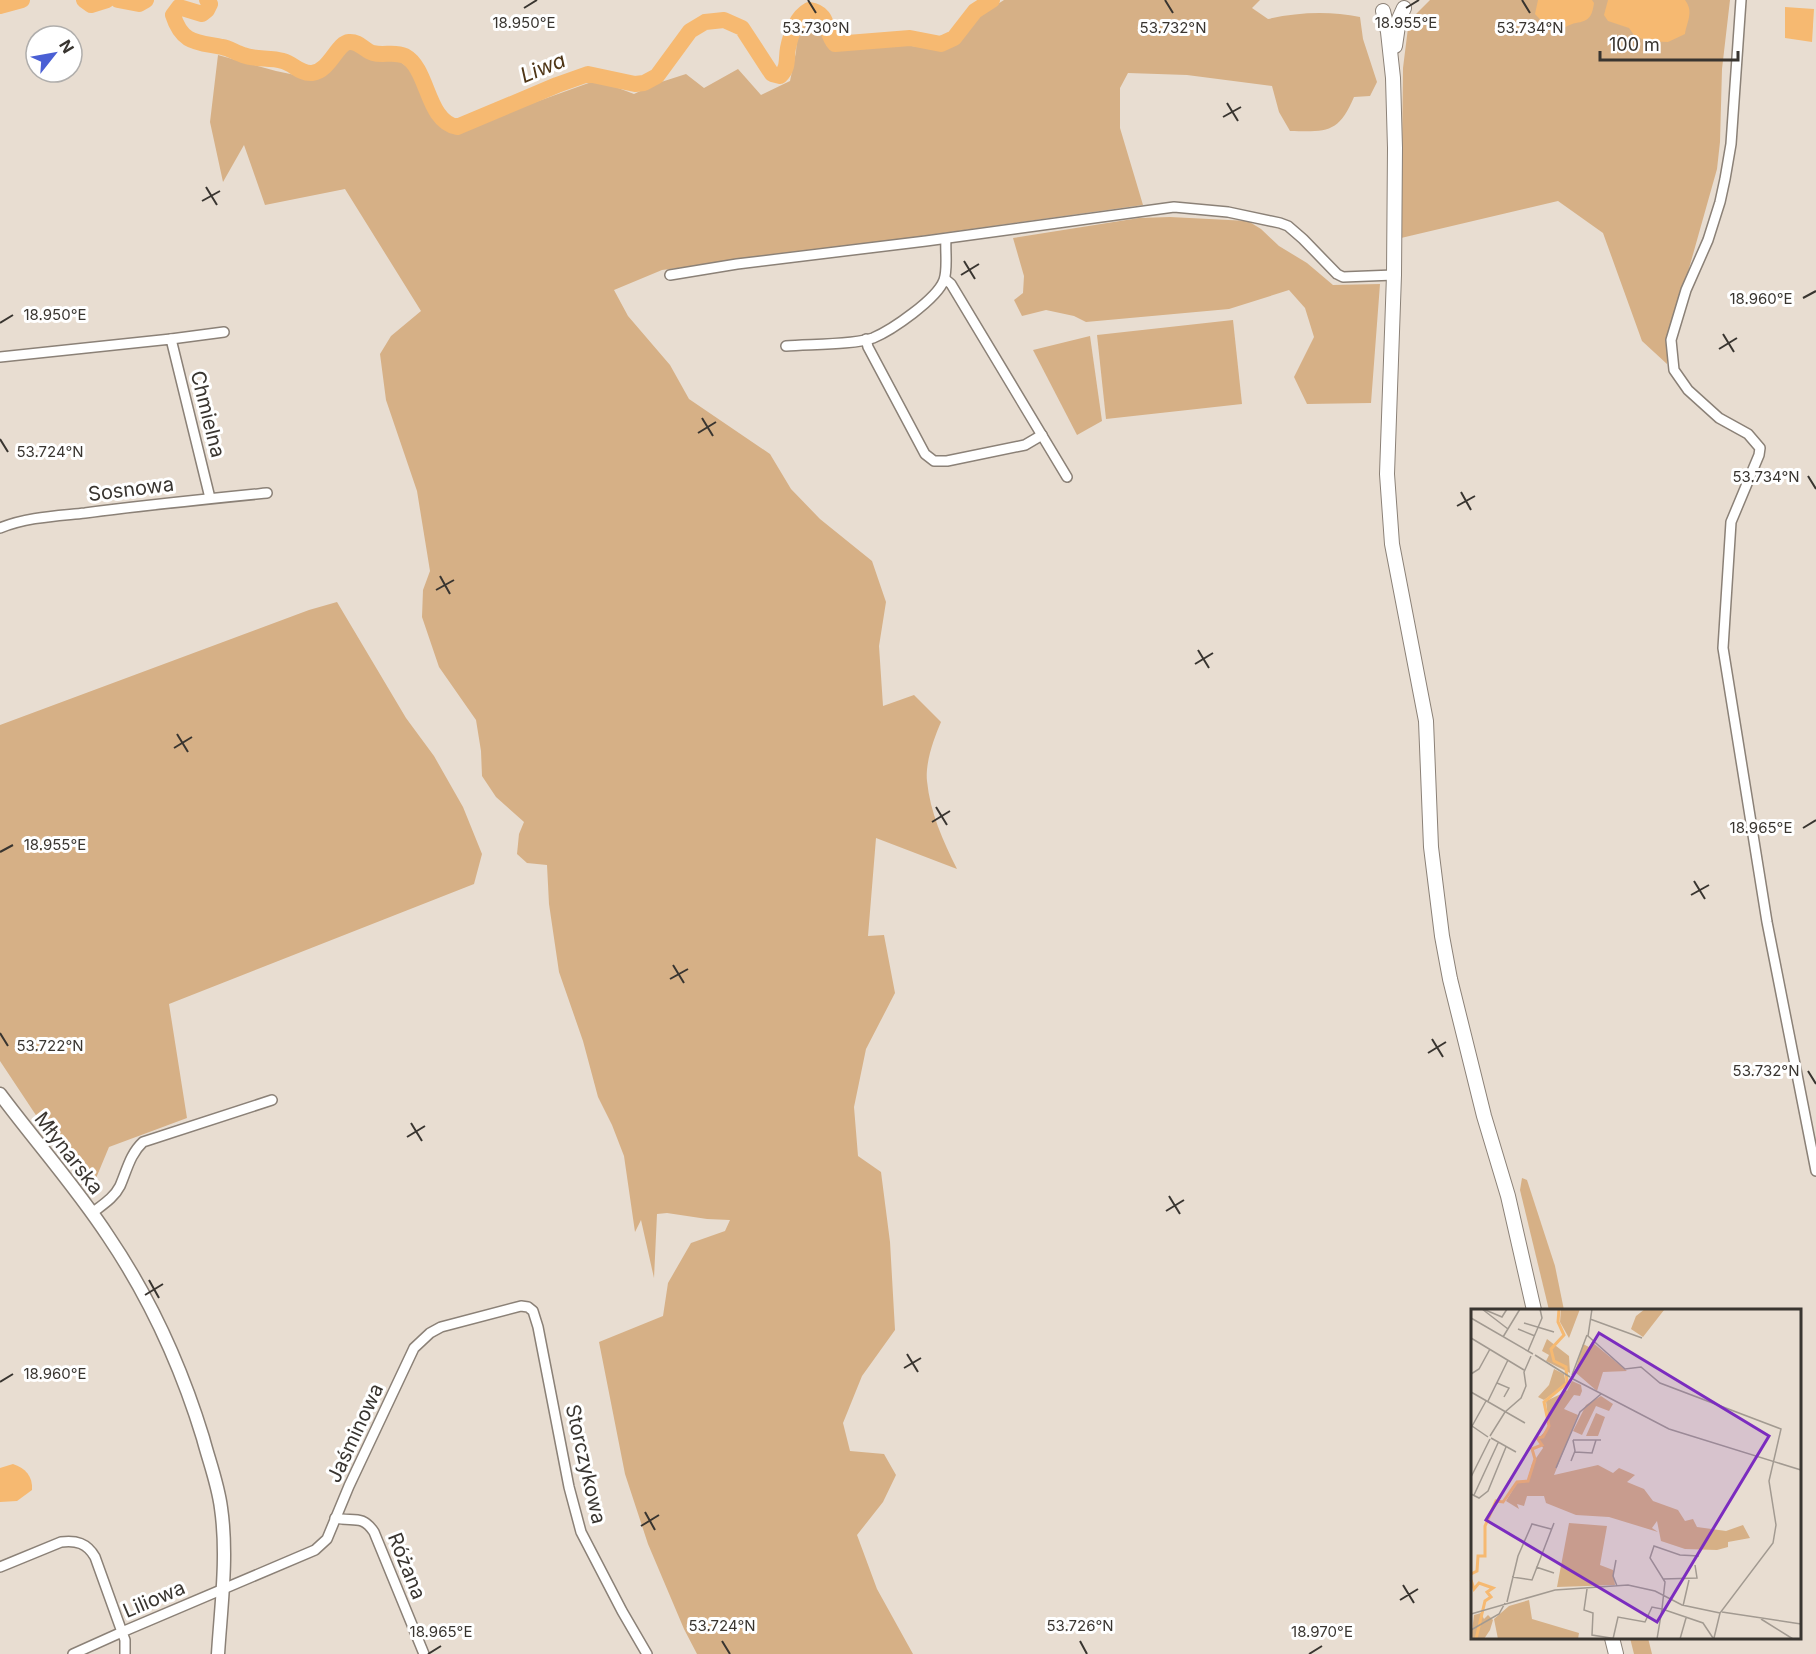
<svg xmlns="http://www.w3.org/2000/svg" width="1816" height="1654" font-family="Inter,sans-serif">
	<rect width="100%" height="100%" fill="#e8ddd1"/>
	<!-- green -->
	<g fill="#d6b086">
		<path d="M1004,0H1260L1252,8L1268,19C1299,12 1330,11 1360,17L1363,39L1377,82L1370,96L1354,97C1339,133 1327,132 1290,131L1279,112L1272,86L1187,75L1128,73L1120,88V128L1143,205L850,246L662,270L614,290L628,316L670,365L689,399L770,454L791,489L820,519L872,561L886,602L879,646L883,706L914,695L941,722C934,738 925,763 927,781C930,812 943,841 957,869L876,838L868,936L884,935L895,993L866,1049L854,1107L858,1156L881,1172L890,1242L895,1330L862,1376L843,1423L850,1451L884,1454L896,1475L883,1502L857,1535L877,1589L913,1654H697L684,1629L648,1544L625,1474L599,1342L663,1316L668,1283L691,1243L725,1231L730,1220L707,1219L667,1213L657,1214L654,1278L641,1220L635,1232L624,1156L612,1125L598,1097L583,1041L559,972L549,904L547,865L527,863L517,854L519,834L524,822L496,797L482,776L481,751L476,720L439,667L422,617L423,590L430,571L417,491L386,400L380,354L391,336L421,311L345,189L265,205L244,145L223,182L210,122L218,55L276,71L314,79L348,46L375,60L397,59L412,71L429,110L448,129L475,124L597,80L634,94L655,84L686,74L704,88L738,69L761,95L790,81L796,52L797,37L807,21H817L827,46L867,48L904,45L935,49L963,35L976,18Z"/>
		<polygon points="1430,0 1730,0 1722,69 1720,142 1717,169 1668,343 1667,364 1642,341 1603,233 1558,201 1401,238 1403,68 1408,28 1415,15"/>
		<polygon points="1170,217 1248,221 1261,229 1279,246 1307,263 1333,285 1380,284 1371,403 1307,404 1294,377 1314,337 1305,308 1289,290 1229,309 1086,322 1074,316 1046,310 1022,316 1014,300 1023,293 1024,276 1013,238 1139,218"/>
		<polygon points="1233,320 1242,404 1106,419 1097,335"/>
		<polygon points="1090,336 1102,421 1077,435 1033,350"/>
		<polygon points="337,602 406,718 434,756 463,807 482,854 474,884 169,1004 187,1118 109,1147 89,1195 0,1061 0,725 309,610"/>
		<polygon points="1522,1178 1527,1180 1555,1266 1564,1310 1549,1310 1520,1190"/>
		<polygon points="1630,1638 1648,1638 1652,1654 1634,1654"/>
	</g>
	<!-- water -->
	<g fill="#f6b971">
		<path d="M1538,0H1592L1594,3C1592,17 1589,21 1576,23C1569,24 1563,29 1557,32L1549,29L1535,14Z"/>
		<path d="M1608,0H1685C1694,12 1687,21 1685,34L1668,42L1646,41L1634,35L1629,28L1608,21L1604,15Z"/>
		<polygon points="1785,7 1814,9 1812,42 1785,38"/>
		<path d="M13,1464C25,1468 33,1476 32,1490L17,1501L0,1502V1468Z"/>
	</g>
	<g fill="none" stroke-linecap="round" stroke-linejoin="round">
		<!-- river -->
		<g stroke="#f6b971" stroke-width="16">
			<polyline points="84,0 91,5 107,0"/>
			<polyline points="118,0 139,4 146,0"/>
			<path d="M207,0L210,4L207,10L202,14L179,7L173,15C182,44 197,42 222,47C229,48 236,53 243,55C255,60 270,57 283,61C294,64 300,74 312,73C330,71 337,43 349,42C359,41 365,51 373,53C384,56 394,51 405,56C429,69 426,121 457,127L557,85L588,74L635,84L644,83L657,76L690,31L705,22L724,20L742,28L772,74L780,76C789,68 786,58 788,48C791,34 796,17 809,10C831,13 824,33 835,44L910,38L941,44L954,38L975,11L992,0"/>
			<polyline points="0,6 22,0"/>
		</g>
		<!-- minor casing -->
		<g stroke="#8b8177" stroke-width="12">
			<g id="minor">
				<polyline points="1741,0 1731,144 1725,179 1720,202 1708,240 1686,290 1671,340 1674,370 1688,390 1719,418 1748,434 1760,448 1759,455 1731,522 1723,648 1767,922 1816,1171"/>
				<polyline points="670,275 737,264 926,241 1174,207 1228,212 1280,223 1288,226 1303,239 1337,274 1343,277 1394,275"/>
				<polyline points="945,279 951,284 1067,477"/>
				<polyline points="171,339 224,332"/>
				<polyline points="866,339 868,347 925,454 934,461 947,461 1025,445 1042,435"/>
				<path d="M786,346C807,344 855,345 873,338C892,330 937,299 944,280C948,269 945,251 946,239"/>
				<polyline points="0,357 171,339 210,498"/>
				<path d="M0,528C27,517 57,516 85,513C146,505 207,499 267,493"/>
				<path d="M92,1213C102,1205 114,1198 120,1186C127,1170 130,1154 143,1142L272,1100"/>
				<path d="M335,1518C353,1522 362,1514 374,1532L424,1654"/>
				<path d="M0,1567L61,1542C76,1540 87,1543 95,1557L122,1632L73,1654"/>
				<polyline points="125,1654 125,1640 122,1632 315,1550 327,1539 349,1486 414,1348 430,1333 441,1327 521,1306 528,1307 533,1311 538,1327 569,1487 581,1532 622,1611 647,1654"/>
			</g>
		</g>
		<!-- tertiary casing -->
		<g stroke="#8b8177" stroke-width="15">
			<path id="tertiary" d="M0,1094C35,1141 76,1187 108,1236C150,1298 181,1366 203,1438C209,1461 218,1484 221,1508C228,1556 221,1606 218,1654"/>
		</g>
		<!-- secondary casing -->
		<g stroke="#8b8177" stroke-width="16">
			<g id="secondary">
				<polyline points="1383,11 1388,32 1393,78 1395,148 1394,275 1387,474 1392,544 1426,721 1431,847 1442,936 1450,979 1484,1116 1508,1196 1534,1310"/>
				<polyline points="1395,46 1399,19 1404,8"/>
				<polyline points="1612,1638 1616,1654"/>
			</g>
		</g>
		<!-- minor -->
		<use href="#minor" stroke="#fff" stroke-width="9"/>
		<!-- tertiary -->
		<use href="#tertiary" stroke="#fff" stroke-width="12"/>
		<!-- secondary -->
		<use href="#secondary" stroke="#fff" stroke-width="14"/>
	</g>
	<!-- ticks -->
	<path fill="none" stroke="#393530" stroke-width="2" d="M808,0L816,13M1165,0L1173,13M1522,0L1530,13M524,8L537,0M1406,8L1419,0M1227,103L1238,121M1223,117L1241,107M206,187L217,205M202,201L220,191M964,261L975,279M961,275L979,264M1803,298L1816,291M0,323L13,315M1723,334L1734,352M1719,349L1737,338M702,418L713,436M698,433L716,422M0,439L8,452M1808,476L1816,489M1461,492L1471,510M1457,506L1475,496M440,576L450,594M436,590L454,580M1198,650L1209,668M1195,664L1213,653M177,734L188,752M174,748L192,737M936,807L947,825M932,822L950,811M1803,828L1816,820M0,852L13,845M1694,881L1705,899M1691,895L1709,885M673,965L684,983M670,979L688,969M0,1033L8,1046M1432,1039L1443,1057M1428,1053L1446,1042M1808,1071L1816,1084M411,1123L422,1141M407,1137L425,1126M1169,1196L1180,1214M1166,1211L1184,1200M149,1280L159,1298M145,1295L163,1284M907,1354L918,1372M904,1368L921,1358M0,1382L13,1374M645,1512L655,1530M641,1526L659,1515M1403,1585L1414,1603M1400,1600L1418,1589M722,1641L730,1654M1080,1641L1087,1654M428,1654L441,1646M1309,1654L1322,1646"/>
	<g text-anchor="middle" stroke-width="6" stroke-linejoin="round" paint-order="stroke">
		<!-- street labels -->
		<g font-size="20" fill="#393530" stroke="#fff">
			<text transform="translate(208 414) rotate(76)" y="7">Chmielna</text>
			<text transform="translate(131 489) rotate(-7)" y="7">Sosnowa</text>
			<text transform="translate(69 1153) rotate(52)" y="7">Młynarska</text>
			<text transform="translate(355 1433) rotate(-65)" y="7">Jaśminowa</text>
			<text transform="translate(586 1464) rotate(77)" y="7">Storczykowa</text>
			<text transform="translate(407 1566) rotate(68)" y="7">Różana</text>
			<text transform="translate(154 1599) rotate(-23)" y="7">Liliowa</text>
		</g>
		<!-- water labels -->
		<g font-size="21" font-style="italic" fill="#4f3617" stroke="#fff">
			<text transform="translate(543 68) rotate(-22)" y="7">Liwa</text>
		</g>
	</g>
	<!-- overview -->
	<g transform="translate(1471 1309)">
		<rect width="330" height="330" fill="#e8ddd1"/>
		<path d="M90,0H109L98,29L89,13ZM174,0L193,1L172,28L160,20L165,7ZM76,30L98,47L99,64L75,52L78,46L71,42ZM121,33L156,62L132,63L126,82L104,63L112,35L118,38ZM83,60L93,65L95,75L73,91L67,88L78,76ZM101,72L110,76L111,82L109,87L103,86L93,100L107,106L83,166L127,156L142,164L148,159L164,166L156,173L173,180L182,192L207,201L214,212L222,210L226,218L255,222L272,216L279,229L257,233V238L246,241L214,240L190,232L186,212L181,219L187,223L138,208L105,206L75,194L73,187H56L53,197L46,195L48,200L35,192L46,174L56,173L61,155L72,139L67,130L78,118L75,92L90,85L93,79L96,82ZM130,87L142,95L138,102L125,97L111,126L102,122L115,96ZM125,104L134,108L127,127H115ZM98,214L136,217L129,256L142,261L144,276L86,278ZM58,291L61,310L108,324L107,330H27L23,310L38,297ZM10,304L13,310L17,306L22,311L19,321L13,330H0L3,306Z" fill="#d6b086"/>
		<path fill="none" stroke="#f6b971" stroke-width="3" d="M0,265L6,262L7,247H14V217L25,192L32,193L46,173L57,172L64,150L61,140L71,136L66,129L72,128L78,117L73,93L96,74L95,58L83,52L80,40L93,26L87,13L88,0M0,271L3,280L8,274L22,279L16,283L20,288L14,292L5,330"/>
		<path fill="none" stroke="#a29a91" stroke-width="1.5" d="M11,0L37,20M12,0L31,8L36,0M121,0L117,27L154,60L170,58L189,74L310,120L298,172L305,216L302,234L249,304L243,329M0,9L62,45M119,10L171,29M53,14L83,23M47,20L64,27M32,28L49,0M0,29L53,61M57,42L71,9L69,0M64,46L99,68M0,65L8,60L19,40M101,66L116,26M102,70L198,120L330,161M26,74L38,79L33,88M0,83L54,114M17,92L37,51M1,117L17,128M0,119L15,92M19,127L34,103L50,89L55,77L53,63L60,47M20,129L45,143M102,131H130M104,143L121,144L125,131M100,152L104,142L102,131M85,159L109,103L130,85M0,168L19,130M0,185L8,189L17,182L35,138M3,186L27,134M228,247L209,246L183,237L179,249L194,273L191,300L232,314L242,329M145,251L142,267L146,277M65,258L83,264M41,268L61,271L83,214M192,270L226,269L224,256M116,280L113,301L122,304L121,326L146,330M36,293L47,247L61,215L80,220M212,297L218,271M251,303L330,315M0,305L84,281L157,276L184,282L211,296L249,304M290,310L322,330M0,321L28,305L34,294M142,330L147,308L174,313L181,298L191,300L186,330M209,330L215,309"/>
		<path fill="#7b2cbf" fill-opacity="0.15" stroke="#7b2cbf" stroke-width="3" d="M128,24L298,127L186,313L15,211Z"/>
		<rect width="330" height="330" fill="none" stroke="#393530" stroke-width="3"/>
	</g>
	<g font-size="15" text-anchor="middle" fill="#393530" stroke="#fff" stroke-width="6" stroke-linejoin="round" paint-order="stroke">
		<text x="1406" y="28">18.955°E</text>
		<text x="524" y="28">18.950°E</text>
		<text x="816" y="33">53.730°N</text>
		<text x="1173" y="33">53.732°N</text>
		<text x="1530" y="33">53.734°N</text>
		<text x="1761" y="304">18.960°E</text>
		<text x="55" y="320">18.950°E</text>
		<text x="50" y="457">53.724°N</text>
		<text x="1766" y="482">53.734°N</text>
		<text x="1761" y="833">18.965°E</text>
		<text x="55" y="850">18.955°E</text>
		<text x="50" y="1051">53.722°N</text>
		<text x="1766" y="1076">53.732°N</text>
		<text x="55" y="1379">18.960°E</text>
		<text x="722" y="1631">53.724°N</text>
		<text x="1080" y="1631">53.726°N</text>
		<text x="441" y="1637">18.965°E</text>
		<text x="1322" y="1637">18.970°E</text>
	</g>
	<!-- north arrow -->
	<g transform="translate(54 54) rotate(59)"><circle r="28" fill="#ffffff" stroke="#b0aeac" stroke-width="1.5"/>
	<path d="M0-4.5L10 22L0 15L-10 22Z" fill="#4a5fd4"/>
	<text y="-9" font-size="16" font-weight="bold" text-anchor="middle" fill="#393530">N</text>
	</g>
	<!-- scale -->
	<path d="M1600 51v9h138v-9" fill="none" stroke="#393530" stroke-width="3"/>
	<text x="1609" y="51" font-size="18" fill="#393530" stroke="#ffffff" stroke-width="4.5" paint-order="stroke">100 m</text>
</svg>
